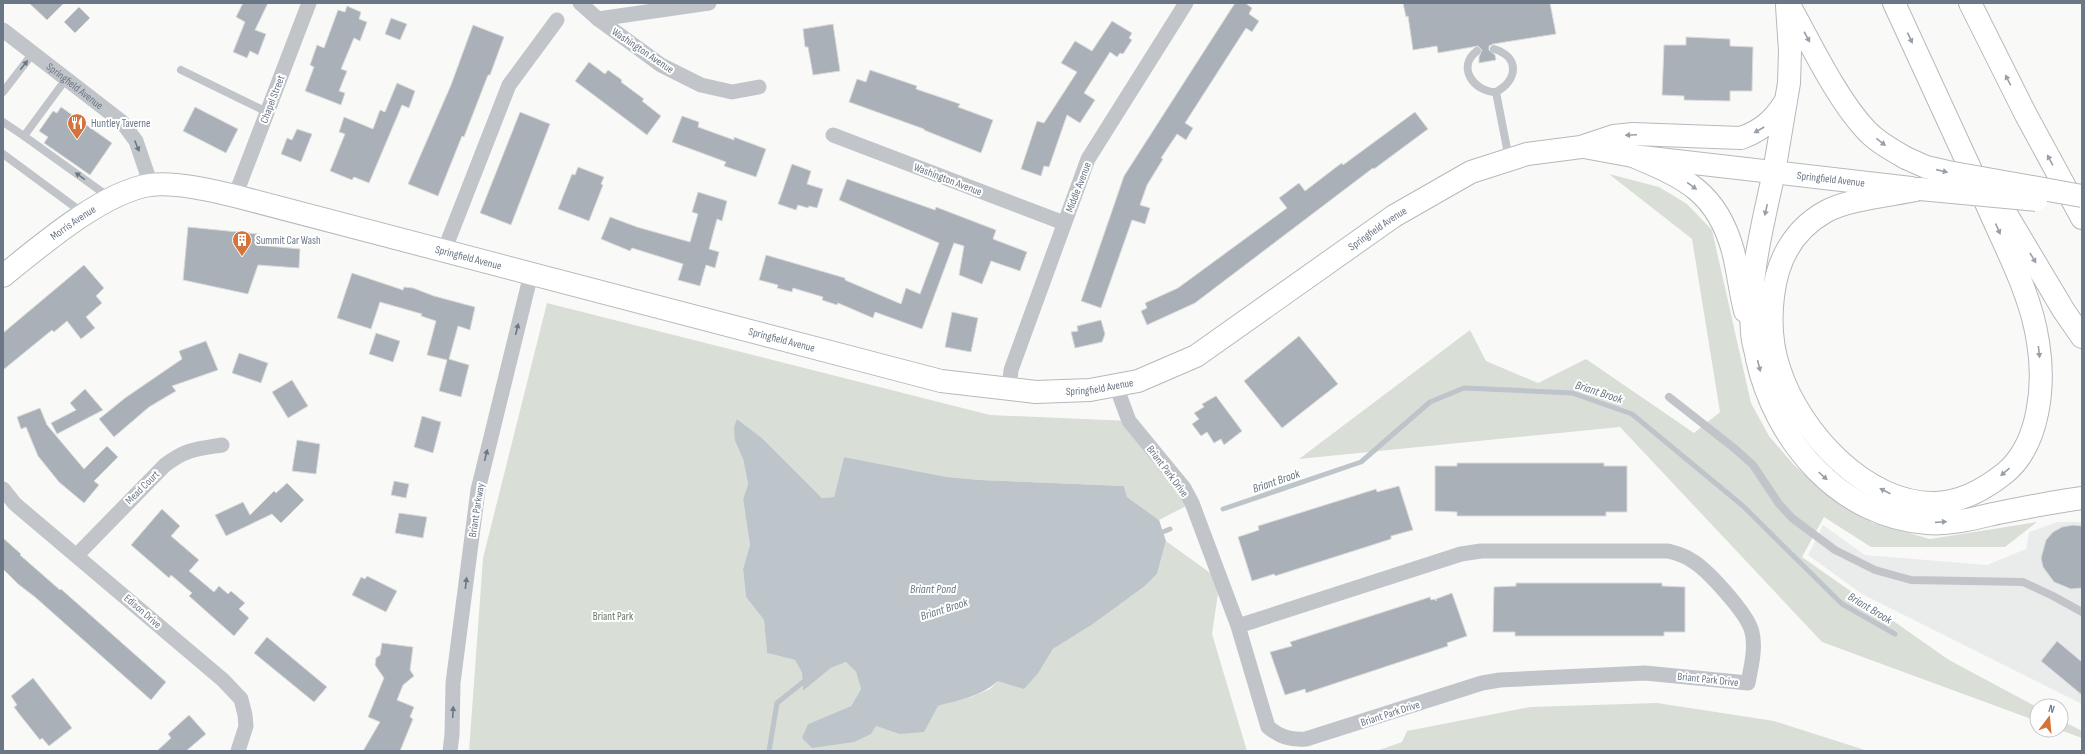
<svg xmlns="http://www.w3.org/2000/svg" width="2085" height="754" font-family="'Sofia Sans Condensed',sans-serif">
	<rect width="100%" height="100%" fill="#f9faf8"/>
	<!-- built -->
	<polygon fill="#eaebeb" points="2057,522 2082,522 2082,704 1862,594 1808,555 1823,525 1865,555 1987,565 2026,549 2029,532"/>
	<!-- green -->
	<g fill="#d9ded7">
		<polygon points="1609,174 1659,187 1687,204 1712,230 1751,403 1769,436 1794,465 1825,493 1873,523 1930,539 2037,522 2005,547 1871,547 1824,517 1802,557 1949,660 2037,707 2037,721 1822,642 1620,427 1299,459 1470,330 1486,361 1538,383 1586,359 1694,433 1720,412 1692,239"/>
		<polygon points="547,303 990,415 1129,421 1192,503 1159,520 1127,497 1124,486 980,480 947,477 844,457 834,497 822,498 762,438 737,419 735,441 743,459 748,484 743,499 750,545 743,569 746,597 764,620 767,653 795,660 802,673 803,691 831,668 846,662 856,672 861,689 851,706 808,724 876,726 899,734 938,706 971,697 990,689 998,681 1039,672 1053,649 1093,624 1145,586 1157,574 1166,541 1220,580 1212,634 1247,751 469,751 483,558"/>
		<polygon points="1657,703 1774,721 1868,751 1376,751 1402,742 1407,731 1530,707"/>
		<polygon points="2061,720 2082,731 2082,738 2060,730"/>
	</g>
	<!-- water -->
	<path fill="#bdc5cb" d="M737,419L762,438L822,498L834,497L844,457L947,477L980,480L1124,486L1127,497L1159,520L1166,541L1157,574L1145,586L1093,624L1053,649L1039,672L1024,689L998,681C981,696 960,700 938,706L924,732L899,734L876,726L871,734L854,742L812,748L802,738L808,724L851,706L861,689L856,672L846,662L831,668L803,691L802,673L795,660L767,653L764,620L746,597L743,569L750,545L743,499L748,484L743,459L735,441L734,427Z"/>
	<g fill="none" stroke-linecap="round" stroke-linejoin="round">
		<!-- stream -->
		<g stroke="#bdc5cb" stroke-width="5">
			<polyline points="1223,509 1361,462 1430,402 1464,388 1572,393 1632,414 1743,506 1842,604 1895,634"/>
			<polyline points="1158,534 1170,529"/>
			<polyline points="769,751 777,703 807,679"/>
		</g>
	</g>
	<!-- building -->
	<g fill="#aab0b7" stroke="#dbdbda">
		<polygon points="29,3 64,3 47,20"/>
		<polygon points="243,3 268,3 255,30 266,34 258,55 250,51 247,58 233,52 245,22 236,17"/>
		<polygon points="1235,3 1245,3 1252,8 1249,14 1259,21 1252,32 1246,28 1185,123 1193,128 1186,140 1177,134 1161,158 1163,159 1147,185 1140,205 1150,208 1145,224 1132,220 1101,308 1081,301 1124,176"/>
		<polygon points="1403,3 1550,3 1556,34 1493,44 1489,46 1489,50 1495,55 1496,60 1479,63 1479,57 1482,50 1478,46 1438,53 1437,46 1413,50 1408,16 1406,17"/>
		<polygon points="347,6 361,12 359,19 367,22 360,41 354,38 341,69 347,71 339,91 345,93 341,105 305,91 314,67 310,65 317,45 324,48 338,10 345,12"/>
		<polygon points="79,7 90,18 75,33 64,22"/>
		<polygon points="391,18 407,24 400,40 385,34"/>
		<polygon points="1112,21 1132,33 1129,38 1132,40 1123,54 1120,53 1117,57 1110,52 1084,93 1095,100 1080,123 1067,115 1049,167 1044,166 1041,176 1021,169 1037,121 1044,123 1077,72 1061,63 1075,41 1092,51"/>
		<polygon points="833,24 840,71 813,75 808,47 805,47 803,29"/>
		<polygon points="473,25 504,37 490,75 488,75 464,137 462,136 438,196 408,184 451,85"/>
		<polygon points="1686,37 1730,39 1730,46 1753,47 1752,91 1730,91 1730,101 1684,100 1684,96 1662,95 1664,45 1686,45"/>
		<polygon points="589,62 605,74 608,70 622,80 621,82 644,99 642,101 661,116 647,135 575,81"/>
		<polygon points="870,70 917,86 916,89 960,104 958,107 993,120 981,153 924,130 924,129 849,102 857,79 866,82"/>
		<polygon points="397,83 415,91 409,108 402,105 369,183 354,177 352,180 330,171 345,134 339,132 344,117 373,129 380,110 385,112"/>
		<polygon points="61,107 112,143 90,175 44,143 48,137 39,131 53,111 57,113"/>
		<polygon points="195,107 238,129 226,153 183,131"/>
		<polygon points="520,112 550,124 511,225 480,213"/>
		<polygon points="1415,112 1428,129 1374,169 1373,168 1195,303 1147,325 1141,311 1147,308 1145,303 1178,288 1287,208 1279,198 1299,183 1305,191 1339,165 1342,163 1343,165"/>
		<polygon points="682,116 699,122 698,127 734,140 734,137 766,149 756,177 724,166 726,162 672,142"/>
		<polygon points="297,129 312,134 301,162 281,154 287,138 292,140"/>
		<polygon points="792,164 811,171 807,184 823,189 817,208 809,206 808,208 798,205 796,210 778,204"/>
		<polygon points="578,167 604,177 601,184 603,185 589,221 558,209 572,174 575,175"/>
		<polygon points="847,179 935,210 936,207 996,230 993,239 1027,252 1020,271 991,261 982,284 959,275 964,246 954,243 922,329 875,312 873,318 838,303 837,305 822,300 823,297 793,288 792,292 777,288 778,285 759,280 766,255 845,278 845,280 901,304 906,288 920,294 939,243 839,200"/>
		<polygon points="698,192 727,201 722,221 717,219 709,249 719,252 715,268 706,265 700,286 678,280 683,264 632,248 630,251 601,239 610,217 637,227 690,242 698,214 692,212"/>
		<polygon points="188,227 258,234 257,245 300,249 299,268 258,265 248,294 183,280"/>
		<polygon points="84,265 104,288 96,296 102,303 86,317 95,328 81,339 67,321 54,332 52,330 3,370 3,333"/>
		<polygon points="352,273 403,290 404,287 413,288 434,296 475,307 470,330 458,326 449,359 469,365 461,397 439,391 447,360 427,355 436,321 421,316 422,314 380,302 371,329 337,318"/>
		<polygon points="952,312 978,318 971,352 945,347"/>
		<polygon points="1101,320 1105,334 1102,342 1075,348 1071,332 1078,331 1077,326"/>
		<polygon points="376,333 400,341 393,362 369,354"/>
		<polygon points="1299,336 1338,384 1282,428 1244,381"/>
		<polygon points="206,341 218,370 172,386 176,391 149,407 114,437 99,419 125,398 182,359 179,351"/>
		<polygon points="239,353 268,363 261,383 232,373"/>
		<polygon points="292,380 308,406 288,418 272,392"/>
		<polygon points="85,389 103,410 57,434 51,423 76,410 70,403"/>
		<polygon points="1216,396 1242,431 1224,445 1221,439 1214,443 1207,432 1201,436 1192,424 1199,419 1194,413 1204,407 1202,404"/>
		<polygon points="40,408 47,425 84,469 107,446 118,457 94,481 99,485 84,503 59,482 38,456 26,427 21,429 17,417"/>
		<polygon points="422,416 441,422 433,453 414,447"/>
		<polygon points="297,440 320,444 316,474 292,471"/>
		<polygon points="1457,463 1604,463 1604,466 1627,466 1627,512 1606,512 1606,516 1457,516 1457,512 1435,511 1435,466 1457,466"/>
		<polygon points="394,481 409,484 406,498 391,495"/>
		<polygon points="287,483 304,500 281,523 272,514 226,536 215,515 243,502 250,515 274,491 276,493"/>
		<polygon points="1399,486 1413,530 1391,536 1391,539 1275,576 1274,574 1252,581 1238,537 1259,530 1258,526 1376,489 1377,492"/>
		<polygon points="162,509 180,526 171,536 199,560 189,571 214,592 219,586 228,594 231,591 245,603 239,609 249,618 234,636 189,596 192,593 171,575 169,578 131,545"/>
		<polygon points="399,513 427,517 423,538 395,533"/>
		<polygon points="2073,525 2082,526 2082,588 2071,589 2054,582 2043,567 2041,558 2046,540 2053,532 2062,527"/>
		<polygon points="3,538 21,554 20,555 60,590 61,589 166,682 151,700 35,597 18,584 3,569"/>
		<polygon points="367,576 397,591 386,612 352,595 361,577 365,579"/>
		<polygon points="1516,583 1662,583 1662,586 1685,587 1685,632 1664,632 1664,636 1515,636 1515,632 1493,632 1494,587 1516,586"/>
		<polygon points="1452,593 1467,636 1447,643 1448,646 1306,693 1305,689 1285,695 1270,652 1292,646 1290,642 1430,597 1431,600 1435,599 1436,601 1436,599"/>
		<polygon points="267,637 327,687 314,702 254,653"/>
		<polygon points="2057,641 2082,662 2082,695 2041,661"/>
		<polygon points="382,643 413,647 410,670 414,676 403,685 397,700 414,707 410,717 413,719 400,751 363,751 380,722 368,717 384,678 375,665 376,658 380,655"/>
		<polygon points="33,678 72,728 49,746 42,738 40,740 20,715 14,707 17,705 11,696"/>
		<polygon points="189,715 206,734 186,751 157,751 171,738 168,734"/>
	</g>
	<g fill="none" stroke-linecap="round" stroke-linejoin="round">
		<!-- primary casing -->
		<g stroke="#b5b9bd" stroke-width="24">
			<g id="primary">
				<path d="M1788,3C1810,42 1836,98 1866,130C1877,142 1892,150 1906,158"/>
				<path id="s2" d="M1584,147L1633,156L1911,188"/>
				<polyline points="1774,172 1789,83 1790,51 1787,6"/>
				<path id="s3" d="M3,276C40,246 103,192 150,185C176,182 210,190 235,196L941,381L1036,392L1090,390L1138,381L1196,356L1394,216L1471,172L1527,154L1581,147L1614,136L1633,134L1741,138C1761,131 1774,120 1785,102"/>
			</g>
		</g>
		<!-- motorway casing -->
		<g stroke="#b5b8bc" stroke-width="24">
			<g id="motorway">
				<path d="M1894,3C1925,70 1956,137 1987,205C2006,249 2031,294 2038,342C2045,384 2040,444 2005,473C1985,489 1962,502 1936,503C1866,505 1800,432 1780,371C1771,346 1770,321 1773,296C1777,261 1793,230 1825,212C1847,199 1894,195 1920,189"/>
				<polyline points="1970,3 2026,115 2082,218"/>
				<path d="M1633,156C1685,178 1717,192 1733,251C1738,271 1740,291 1745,311"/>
				<path d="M1774,172C1763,224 1748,279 1752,332C1752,341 1756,350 1757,359C1775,441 1840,517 1927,523C1949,525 1972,519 1993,514C2023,508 2052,502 2082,498"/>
				<polyline points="1996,197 2064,311 2082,337"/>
			</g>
		</g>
		<!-- service -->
		<g stroke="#c1c5c9" stroke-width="8">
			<path d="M1494,49C1520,57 1518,80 1496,92L1509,159"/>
			<path d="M1477,51C1456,67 1474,92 1496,92"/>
			<polyline points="181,70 267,112"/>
			<polyline points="3,92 33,53"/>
			<polyline points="3,122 24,136 66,79"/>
			<polyline points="24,136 109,197"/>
			<polyline points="3,154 83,213"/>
			<polyline points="1669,397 1734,448 1753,465 1779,504 1792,518 1835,550 1875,570 1911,580 2023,582 2053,596 2082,612"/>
		</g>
		<!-- minor -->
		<g stroke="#c1c5c9" stroke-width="15">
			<polyline points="580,3 598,19 661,65 701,85 732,92 759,87"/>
			<polyline points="598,19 709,3"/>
			<path id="s1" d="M3,30L122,122L136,141L151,185"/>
			<polyline points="833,135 1064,223"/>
			<polyline points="235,196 309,3"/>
			<polyline points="444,251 509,85 557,20"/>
			<path d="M1116,386L1129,421L1184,488L1192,503L1238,626L1268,727C1280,737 1290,740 1306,739L1482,683L1500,680L1645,673L1748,683C1751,667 1756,648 1752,632C1748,614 1707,569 1691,560C1684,555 1676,553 1668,551H1481L1461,554L1238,626"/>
			<polyline points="1009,389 1011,370 1088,159 1186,3"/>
			<polyline points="3,489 15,504 223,680 241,699 245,715 246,726 238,751"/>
			<path d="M77,555L165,465C186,449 196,449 222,445"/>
			<polyline points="450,751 452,735 453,683 478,490 531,274"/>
		</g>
		<!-- primary -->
		<use href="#primary" stroke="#fff" stroke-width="22"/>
		<!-- motorway -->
		<use href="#motorway" stroke="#fff" stroke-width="22"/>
		<!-- primary-bridge casing -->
		<g stroke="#b5b9bd" stroke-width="24" stroke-linecap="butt">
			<g id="primary-bridge">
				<polyline points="1906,158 1926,167 1948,172 2082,196"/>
				<polyline points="1920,189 2036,200"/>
			</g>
		</g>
		<!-- primary-bridge -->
		<use href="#primary-bridge" stroke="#fff" stroke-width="22"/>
	</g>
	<!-- one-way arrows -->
	<defs><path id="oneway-solid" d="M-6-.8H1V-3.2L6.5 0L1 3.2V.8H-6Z"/></defs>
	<g fill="#97a0aa">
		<use href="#oneway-solid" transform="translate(1807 37) rotate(61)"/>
		<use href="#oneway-solid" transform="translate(1910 38) rotate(65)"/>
		<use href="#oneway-solid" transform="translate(2008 80) rotate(-117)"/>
		<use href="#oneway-solid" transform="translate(1759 130) rotate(150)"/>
		<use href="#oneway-solid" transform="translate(1631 135) rotate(177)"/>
		<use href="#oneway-solid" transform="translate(1881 142) rotate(38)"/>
		<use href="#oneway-solid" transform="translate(2050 160) rotate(-118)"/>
		<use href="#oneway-solid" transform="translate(1942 171) rotate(13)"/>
		<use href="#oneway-solid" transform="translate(1692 186) rotate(36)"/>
		<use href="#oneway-solid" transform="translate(1766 210) rotate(102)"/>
		<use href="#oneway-solid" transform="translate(1998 229) rotate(66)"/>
		<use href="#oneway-solid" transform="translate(2033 258) rotate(59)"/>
		<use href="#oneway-solid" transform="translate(2039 352) rotate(84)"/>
		<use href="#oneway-solid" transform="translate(1759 366) rotate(76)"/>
		<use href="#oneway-solid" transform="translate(2005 472) rotate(139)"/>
		<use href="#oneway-solid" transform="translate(1823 476) rotate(42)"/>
		<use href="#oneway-solid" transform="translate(1885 491) rotate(-153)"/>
		<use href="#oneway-solid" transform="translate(1941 522) rotate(-4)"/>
	</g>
	<g fill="#6b7786">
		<use href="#oneway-solid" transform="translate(24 65) rotate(-51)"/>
		<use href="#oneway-solid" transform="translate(137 146) rotate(68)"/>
		<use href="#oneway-solid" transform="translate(80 176) rotate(-144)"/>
		<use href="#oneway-solid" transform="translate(517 329) rotate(-76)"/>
		<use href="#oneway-solid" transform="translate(486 455) rotate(-76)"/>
		<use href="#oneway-solid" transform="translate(466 583) rotate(-83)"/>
		<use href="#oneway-solid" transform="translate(453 712) rotate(-87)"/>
	</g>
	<!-- icons -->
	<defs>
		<g id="restaurant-pin" transform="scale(1)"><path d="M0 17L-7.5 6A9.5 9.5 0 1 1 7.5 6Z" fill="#d6733b" stroke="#fff"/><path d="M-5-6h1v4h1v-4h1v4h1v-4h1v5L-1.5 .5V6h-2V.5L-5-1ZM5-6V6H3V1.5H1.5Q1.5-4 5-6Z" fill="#fff"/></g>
		<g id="building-pin" transform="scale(1)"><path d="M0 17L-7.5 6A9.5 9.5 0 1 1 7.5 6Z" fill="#d6733b" stroke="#fff"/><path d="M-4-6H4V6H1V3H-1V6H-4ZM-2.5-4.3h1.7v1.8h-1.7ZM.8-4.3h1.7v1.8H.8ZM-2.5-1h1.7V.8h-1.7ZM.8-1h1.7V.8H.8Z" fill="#fff"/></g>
	</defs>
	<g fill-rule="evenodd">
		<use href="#restaurant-pin" x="77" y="123"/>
		<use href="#building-pin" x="242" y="240"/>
	</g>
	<g text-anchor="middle" stroke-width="4" stroke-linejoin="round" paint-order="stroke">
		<!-- street labels -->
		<g font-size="11" fill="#6b7786" stroke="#fff">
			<text transform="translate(643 50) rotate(34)" y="4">Washington Avenue</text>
			<text dy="4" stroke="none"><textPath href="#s1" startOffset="91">Springfield Avenue</textPath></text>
			<text transform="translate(272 99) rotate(-69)" y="4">Chapel Street</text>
			<text transform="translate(948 179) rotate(21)" y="4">Washington Avenue</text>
			<text dy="4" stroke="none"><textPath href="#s2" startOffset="249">Springfield Avenue</textPath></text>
			<text transform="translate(1078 187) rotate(-69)" y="4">Middle Avenue</text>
			<text dy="4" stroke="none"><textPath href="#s3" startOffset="88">Morris Avenue</textPath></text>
			<text dy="4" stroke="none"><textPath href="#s3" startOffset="1474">Springfield Avenue</textPath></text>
			<text dy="4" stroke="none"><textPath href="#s3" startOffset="502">Springfield Avenue</textPath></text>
			<text dy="4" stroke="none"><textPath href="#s3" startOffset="826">Springfield Avenue</textPath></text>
			<text dy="4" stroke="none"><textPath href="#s3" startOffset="1150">Springfield Avenue</textPath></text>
			<text transform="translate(1168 471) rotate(53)" y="4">Briant Park Drive</text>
			<text transform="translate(142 487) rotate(-45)" y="4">Mead Court</text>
			<text transform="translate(476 510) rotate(-81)" y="4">Briant Parkway</text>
			<text transform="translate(143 611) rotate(41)" y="4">Edison Drive</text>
			<text transform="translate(1708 679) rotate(6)" y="4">Briant Park Drive</text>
			<text transform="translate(1390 713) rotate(-18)" y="4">Briant Park Drive</text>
		</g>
		<!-- poi labels -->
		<g font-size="11" fill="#6b7786" stroke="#fff" text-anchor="start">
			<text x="91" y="127">Huntley Taverne</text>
			<text x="256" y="244">Summit Car Wash</text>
		</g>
		<!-- park labels -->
		<g font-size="11" fill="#667965" stroke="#fff">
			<text x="613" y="620">Briant Park</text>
		</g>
		<!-- water labels -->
		<g font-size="12" font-style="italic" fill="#677781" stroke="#fff">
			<text transform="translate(1599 392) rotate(18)" y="4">Briant Brook</text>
			<text transform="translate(1276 481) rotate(-19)" y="4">Briant Brook</text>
			<text x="933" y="593">Briant Pond</text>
			<text transform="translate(1870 608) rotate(31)" y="4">Briant Brook</text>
			<text transform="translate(944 609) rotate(-18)" y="4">Briant Brook</text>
		</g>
	</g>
	<!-- border -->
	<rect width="2085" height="754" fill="none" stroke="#6b7786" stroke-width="8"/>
	<!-- north arrow -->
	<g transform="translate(2049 718) rotate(16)"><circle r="19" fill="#ffffff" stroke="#c4c9cf"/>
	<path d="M0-3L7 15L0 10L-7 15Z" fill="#d6733b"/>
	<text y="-6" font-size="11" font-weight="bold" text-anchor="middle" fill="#6b7786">N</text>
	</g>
</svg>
